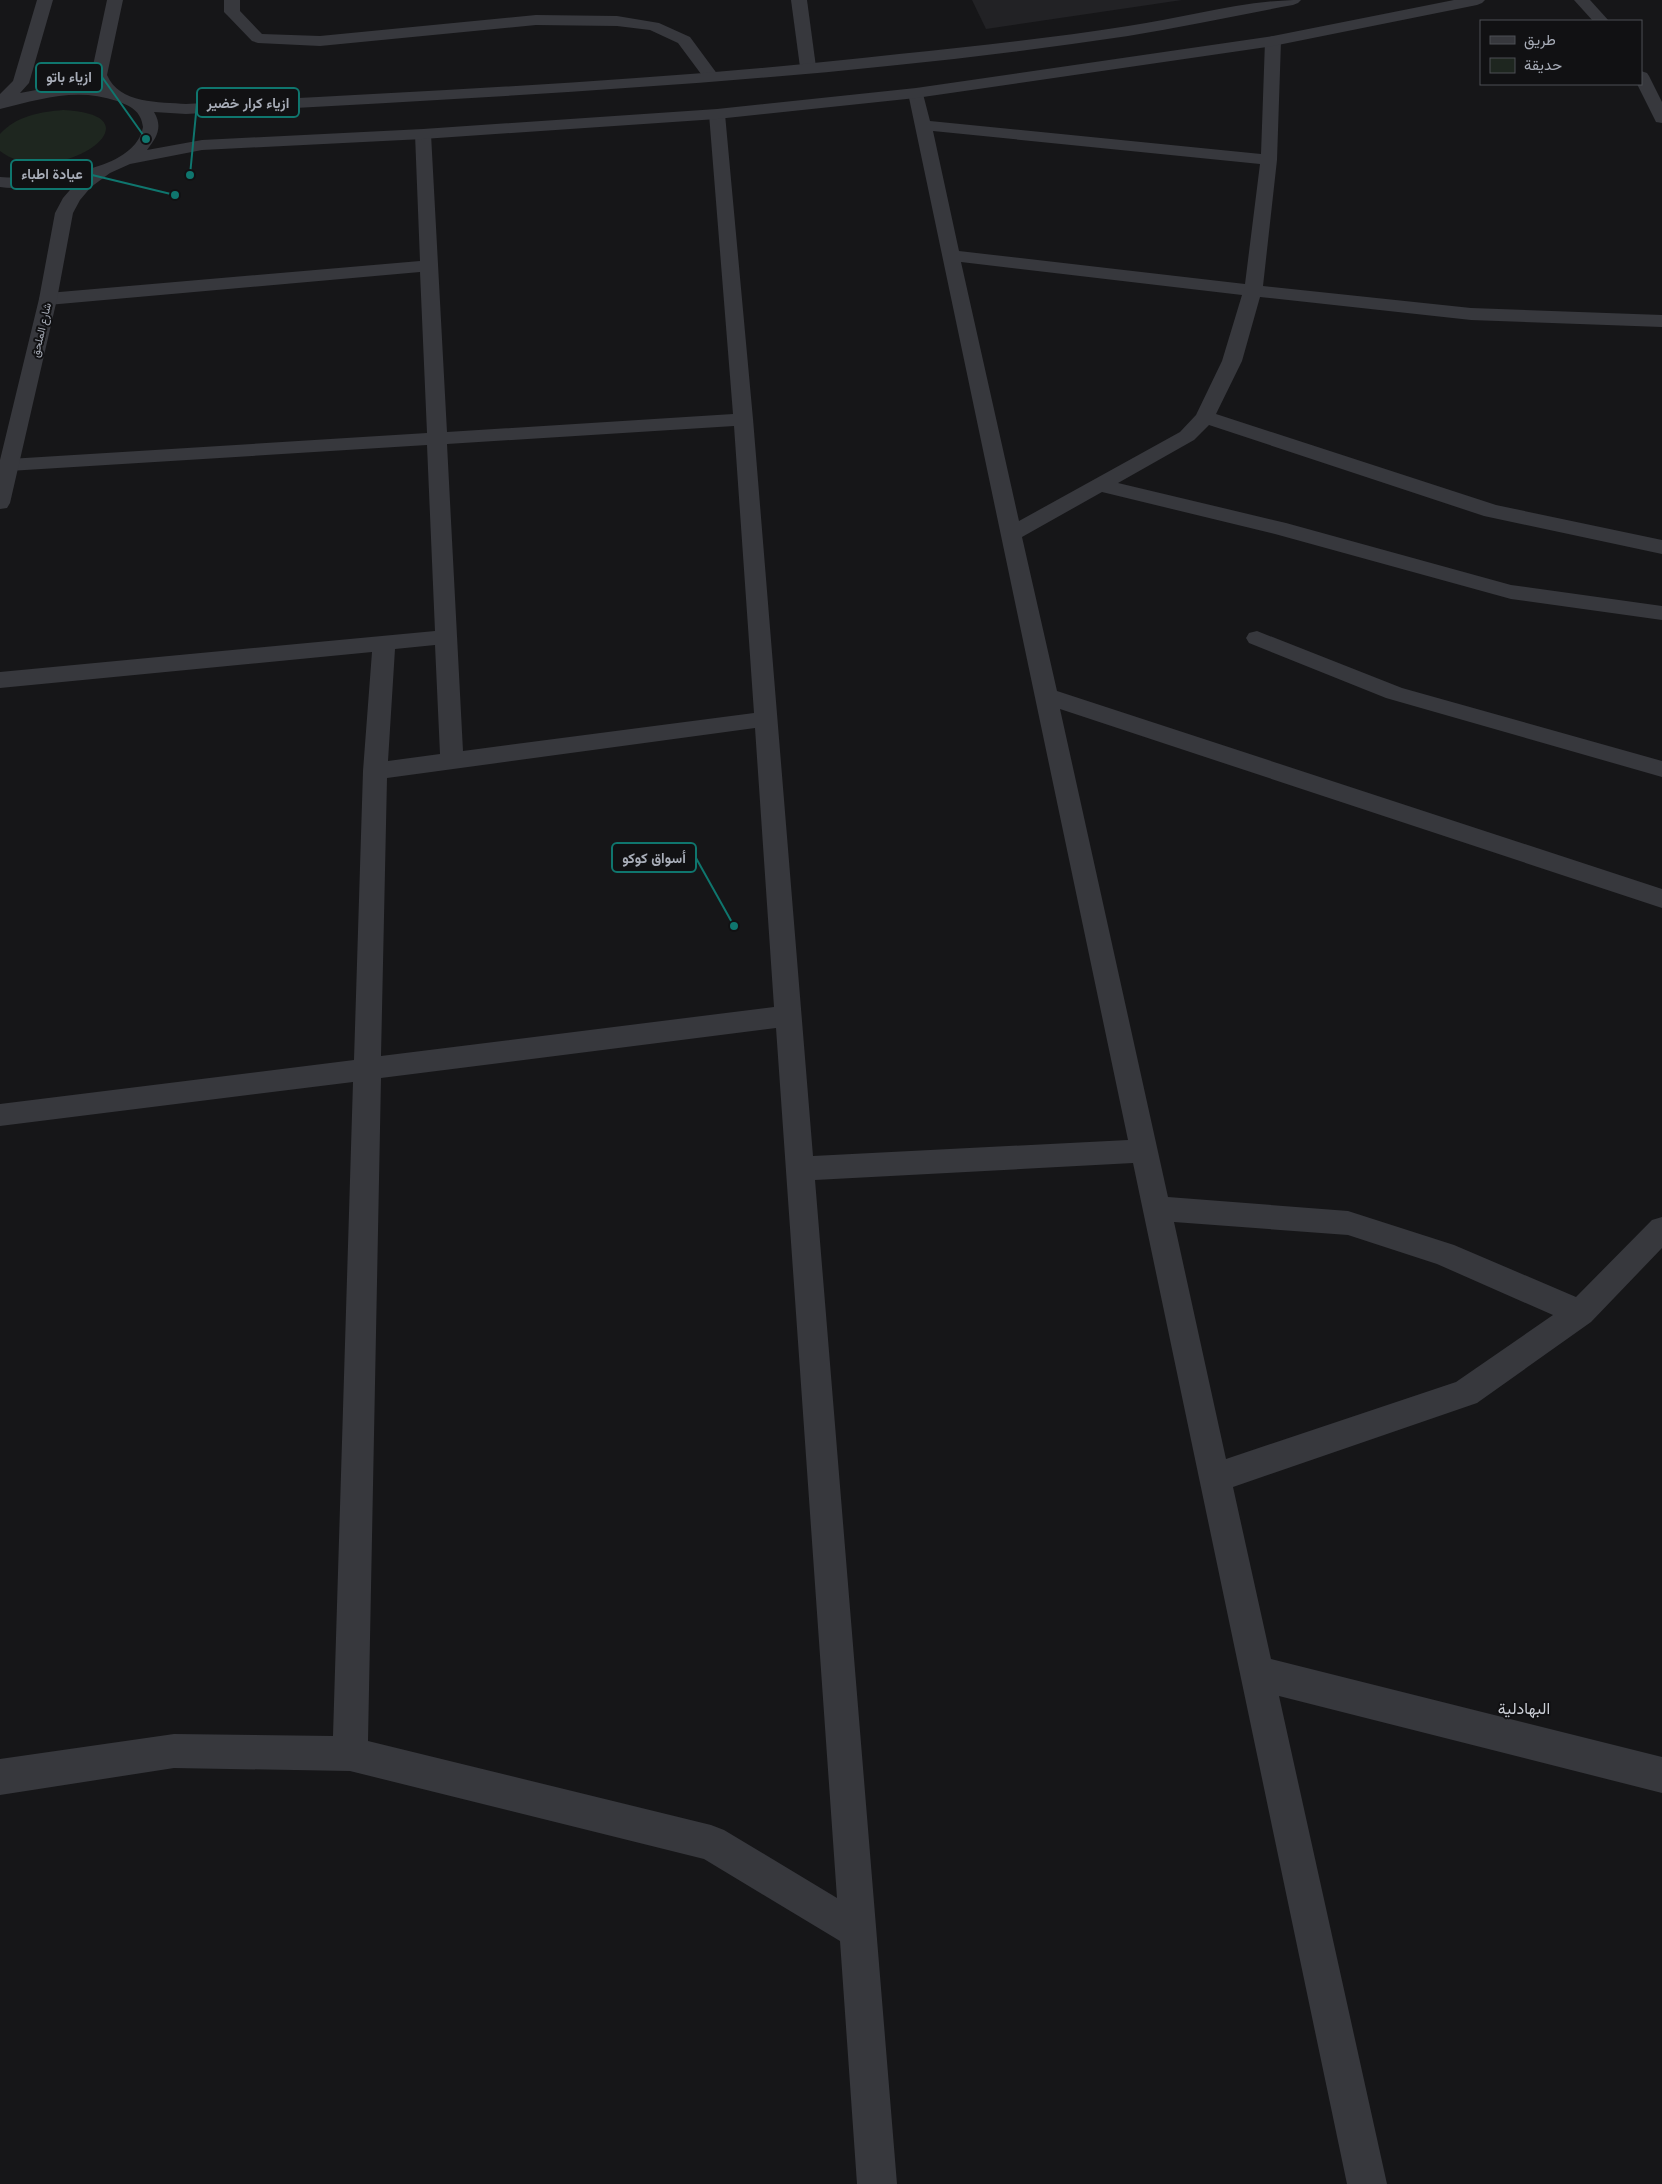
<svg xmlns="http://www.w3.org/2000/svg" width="1662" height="2184" font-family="'Noto Sans',Vazirmatn,sans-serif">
	<rect width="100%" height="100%" fill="#161618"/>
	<!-- built -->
	<polygon fill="#222225" points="972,0 1182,0 986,29"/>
	<!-- green -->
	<path fill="#1e261f" d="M63,110C168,115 54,193 0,151V134C16,116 40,112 63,110Z"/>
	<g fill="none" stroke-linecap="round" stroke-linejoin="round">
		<!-- service -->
		<polygon fill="#37383d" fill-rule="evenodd" points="224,0 240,0 240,11 262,34 320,36 536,15 617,16 659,23 690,37 718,75 716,78 704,78 678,43 650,30 617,26 536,25 320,46 258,43 252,41 227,15 224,12"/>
		<!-- minor -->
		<g fill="#37383d" fill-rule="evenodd">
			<polygon points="791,0 807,0 816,67 814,70 802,70 800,67"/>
			<polygon points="1574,0 1590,0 1609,21 1593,21"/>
			<path d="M1273,36L1279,38L1281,41L1277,160L1263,286L1471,308L1662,315V327L1471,320L1260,297L1242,361L1216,414L1496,505L1662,540V554L1484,516L1209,425L1194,440L1118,483L1286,523L1511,585L1662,606V620L1511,599L1275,534L1102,492L1022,537L1057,691L1662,889V908L1060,709L1168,1197L1348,1211L1454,1245L1576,1297L1652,1220L1662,1217V1248L1591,1322L1477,1403L1233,1487L1271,1659L1662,1757V1793L1279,1696L1387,2184H1347L1133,1163L815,1180L897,2184H857L840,1941L704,1859L350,1771L174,1768L0,1795V1759L174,1734L333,1736L353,1082L0,1126V1104L354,1060L363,771L372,652L0,688V672L435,631L427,445L9,471L2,469L0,463L2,461L9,459L427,433L420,272L48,305L41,303L39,299L41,295L48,293L420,261L415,134L417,130H429L431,134L447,432L733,414L709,114L711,111H723L725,114L753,419L813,1156L1128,1140L908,93L910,90H922L930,121L1261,154L1265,41L1267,38ZM933,131L1260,164L1245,284L959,251ZM961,262L1242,295L1222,361L1196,415L1180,432L1019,521ZM734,426L754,713L463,751L447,444ZM435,645L440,754L388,761L395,649ZM755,728L774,1007L381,1056L387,778ZM776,1028L837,1898L724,1830L711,1825L368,1741L381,1078ZM1174,1222L1348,1235L1437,1264L1553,1315L1456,1382L1226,1459Z"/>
			<polygon points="1641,71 1647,73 1649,76 1662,102 1662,123 1656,122 1637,84 1641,84"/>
			<polygon points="1257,631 1402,688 1662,761 1662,777 1386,698 1249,643 1246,638 1249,633"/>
		</g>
		<!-- tertiary -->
		<path fill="#37383d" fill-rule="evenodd" d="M37,0H53L29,83L20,93L63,85L96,86L91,75L107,0H123L107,75C119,104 160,102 186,104C424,91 663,81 899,54C976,46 1052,38 1128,26C1186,18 1242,0 1301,0L1298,3L1293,5C1238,15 1183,27 1128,36C817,83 500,96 186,114L154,112C163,127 157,137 147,150L202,140L423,129L717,109L916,88L1273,36L1454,0H1485L1482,3L1477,5L1273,46L916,98L717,119L423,139L202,150L130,164L110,173L91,187L80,200L73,213L57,299L10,503L7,508L0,509V460L39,299L55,213L63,198L76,183C50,188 26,190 0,187V177C36,180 135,174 143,127C141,111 131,106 117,101C77,87 40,99 0,109V94L13,81Z"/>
	</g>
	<g text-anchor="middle" stroke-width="4" stroke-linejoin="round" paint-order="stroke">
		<!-- far-street labels -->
		<g font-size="11" fill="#a8adb8" stroke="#111113">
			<text transform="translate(41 330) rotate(-77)" y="4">شارع الملحق</text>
		</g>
		<!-- near-neighbourhood labels -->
		<g font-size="16" fill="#c9ccd4" stroke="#111113">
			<text x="1524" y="1714">البهادلية</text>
		</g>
	</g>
	<!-- callouts -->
	<path fill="none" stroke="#0f766e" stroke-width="2" d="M146 139L102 77M190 175L197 103M175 195L92 175M734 926L696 858"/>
	<g fill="#0f766e" stroke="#111113" stroke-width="2">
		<circle cx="146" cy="139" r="5"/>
		<circle cx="190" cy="175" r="5"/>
		<circle cx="175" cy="195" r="5"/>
		<circle cx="734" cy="926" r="5"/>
	</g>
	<g fill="#111113" stroke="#0f766e" stroke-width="2">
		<rect x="36" y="63" width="66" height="29" rx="5"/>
		<rect x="197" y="88" width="102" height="29" rx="5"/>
		<rect x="11" y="160" width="81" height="29" rx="5"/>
		<rect x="612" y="843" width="84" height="29" rx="5"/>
	</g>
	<g font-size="14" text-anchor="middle" font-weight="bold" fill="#a8adb8">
		<text x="69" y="82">ازياء باتو</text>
		<text x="248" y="108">ازياء كرار خضير</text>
		<text x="52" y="179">عيادة اطباء</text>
		<text x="654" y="863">أسواق كوكو</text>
	</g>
	<!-- legend -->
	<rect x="1480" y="20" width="162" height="65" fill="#111113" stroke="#4d4f55"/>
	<rect x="1490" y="36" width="25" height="8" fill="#37383d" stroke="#4d4f55"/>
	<text x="1524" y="45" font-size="15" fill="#a8adb8">طريق</text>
	<rect x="1490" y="58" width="25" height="15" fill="#1e261f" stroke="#4d4f55"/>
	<text x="1524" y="70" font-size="15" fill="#a8adb8">حديقة</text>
</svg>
